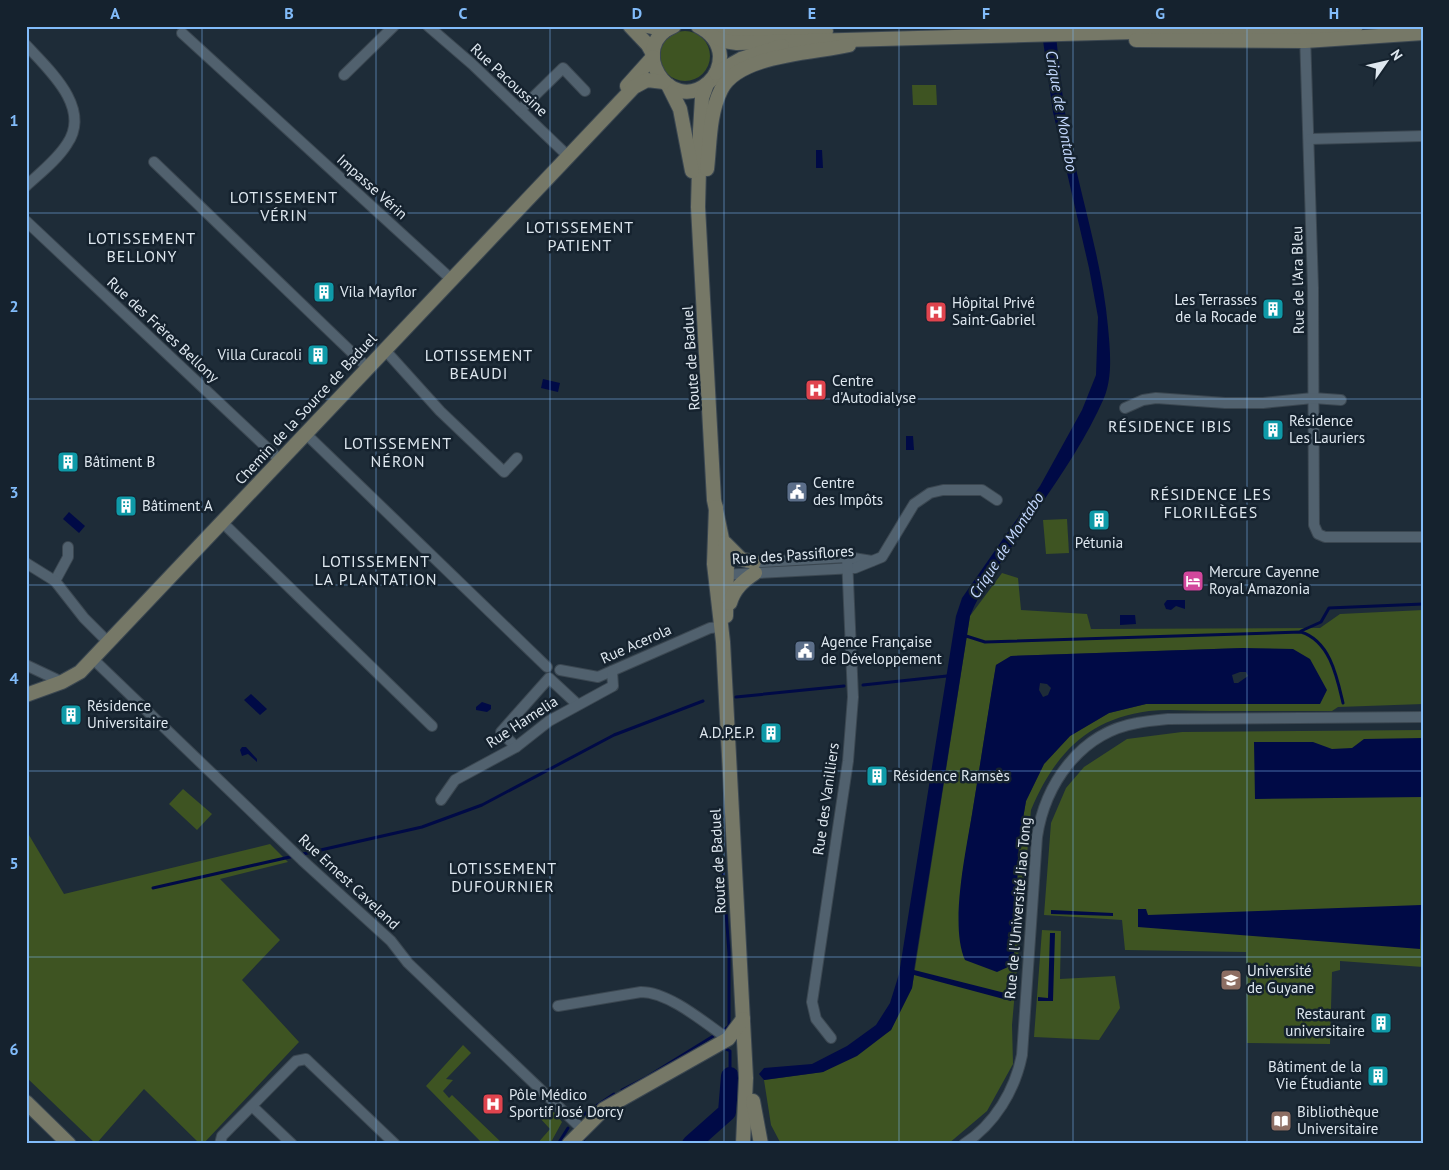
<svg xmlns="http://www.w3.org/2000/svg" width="1449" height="1170" font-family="'PT Sans',sans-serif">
	<rect width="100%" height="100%" fill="#1e2c38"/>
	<!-- green -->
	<g fill="#3e5422" fill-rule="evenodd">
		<circle cx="685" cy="56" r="25"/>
		<polygon points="912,85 936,85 937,105 913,105"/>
		<polygon points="1067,519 1069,553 1046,554 1043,520"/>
		<path d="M1002,573L1018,578L1021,610L1087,614L1091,629L1320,628L1340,614L1423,610V704L1338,707L1332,711C1292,711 1251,711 1210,711C1190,711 1169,709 1149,711C1087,719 1054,755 1031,810L1012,1025L1013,1064L987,1111L948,1144H781L771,1125L764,1080L823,1072L891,1030L912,988L970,616ZM1243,648L1319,704H1146L1109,713L1070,736L1044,764L1026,801L1019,842L1016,890L959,929L962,877L996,665L1011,656Z"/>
		<polygon points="1423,730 1423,967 1340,961 1340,970 1332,972 1330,1044 1247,1043 1246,952 1125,950 1122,920 1044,915 1051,823 1066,788 1084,767 1127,739 1182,732"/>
		<polygon points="183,789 212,814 197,830 169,804"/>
		<polygon points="26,830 64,894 270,844 288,862 220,879 280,940 242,980 299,1042 203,1144 200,1144 144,1089 96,1144 26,1077"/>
		<polygon points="1042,930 1061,931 1060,979 1115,976 1120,1008 1099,1040 1034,1037"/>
		<polygon points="463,1045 471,1053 446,1079 453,1080 443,1091 449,1098 452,1095 503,1144 483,1144 426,1086"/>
		<polygon points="553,1111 562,1122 550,1144 537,1144 550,1129 538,1116 542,1112 547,1117"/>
	</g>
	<!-- water -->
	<g fill="#000a46" fill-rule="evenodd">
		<path d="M1041,26H1055C1059,63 1062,99 1069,135C1081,200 1102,260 1108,327C1110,350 1113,376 1104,398C1083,447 1045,498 1015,542C998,566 981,589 970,616L914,970L1013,995L1011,1001L914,975L912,988L891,1030L857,1056L823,1072L764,1080L759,1074L764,1068L812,1064L847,1046L876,1025L890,1003L899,974L956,616L962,598L1040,486L1082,410L1096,375L1098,317L1089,268L1053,112Z"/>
		<polygon points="816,150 822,150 823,168 816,168"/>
		<polygon points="543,379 560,383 558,392 541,388"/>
		<polygon points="906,436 913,436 914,450 906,450"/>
		<polygon points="69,512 85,526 79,533 63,519"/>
		<polygon points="1167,600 1185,600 1185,609 1176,606 1171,610 1166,609 1164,604"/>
		<polygon points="1120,615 1135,615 1136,624 1120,625"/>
		<path d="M1243,648L1293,649L1310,659L1327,690L1320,704H1146L1109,713L1070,736L1044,764L1026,801L1019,842L1014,957L1008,967L997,972L965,960C949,924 967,847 973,808C981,760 988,712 996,665L1011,656ZM1240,672H1246L1248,676L1238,683H1234L1232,675ZM1040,683L1047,684L1051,688L1048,695L1043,697L1039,690Z"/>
		<polygon points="251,694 267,709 260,715 244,700"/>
		<polygon points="482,702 491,705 491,709 487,712 476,710 476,707"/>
		<polygon points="1423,738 1423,797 1255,799 1254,742 1313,742 1332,749 1352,748 1364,739"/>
		<polygon points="242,747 246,747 257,759 257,762 248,754 242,756 240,750"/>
		<polygon points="1421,905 1420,949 1138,927 1138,909 1146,909 1148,915"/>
		<polygon points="1051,910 1113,913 1113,916 1051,914"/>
		<polygon points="1050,933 1055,933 1053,1001 1038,1001 1038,997 1048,998"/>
	</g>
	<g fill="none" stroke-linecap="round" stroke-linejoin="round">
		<!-- stream -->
		<g stroke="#000a46" stroke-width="3">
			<polyline points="1301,631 1321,622 1329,608 1423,604"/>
			<path d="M963,635L985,642L1301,632C1330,641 1337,677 1343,703"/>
			<polyline points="863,685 947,676"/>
			<polyline points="736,697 844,686"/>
			<polyline points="723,870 729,953 729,1026 724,1030"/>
			<polyline points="153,888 422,827 482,805 614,735 703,701"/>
			<polyline points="722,1047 730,1051 730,1076"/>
			<polyline points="622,1090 647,1077 715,1035"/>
			<polyline points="580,1117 614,1094"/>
			<polyline points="558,1144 568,1128"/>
			<polyline points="580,1144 586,1136"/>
		</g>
		<!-- river -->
		<polyline stroke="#000a46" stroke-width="18" points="691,1144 727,1112 730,1076"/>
		<!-- street casing -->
		<g stroke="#3b4751" stroke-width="12">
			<g id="street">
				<polyline points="428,26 472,64 568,156"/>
				<polyline points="182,33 451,279"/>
				<polyline points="1305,34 1313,288 1314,525 1318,534 1325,537 1423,537"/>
				<path d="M26,45C49,70 92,108 67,144C57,160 40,173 26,186"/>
				<polyline points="344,75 394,26"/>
				<polyline points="520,110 563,68 585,91"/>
				<polyline points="1310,139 1423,136"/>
				<polyline points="154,162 368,368"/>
				<polyline points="26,221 280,460"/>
				<polyline points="385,350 440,411 504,472 517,458"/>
				<polyline points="1125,408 1143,400 1156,398 1225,403 1263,403 1313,398 1341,400"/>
				<polyline points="306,434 547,667"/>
				<polyline points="222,522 432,726"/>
				<polyline points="68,547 68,557 55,581 84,618 109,643"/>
				<polyline points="26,563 55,581"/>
				<polyline points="747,563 847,557 872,561"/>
				<polyline points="721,575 855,568 882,557 914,504 930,493 943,490 982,490 997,500"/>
				<polyline points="93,659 302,860 391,941 408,963 582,1129"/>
				<polyline points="26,665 62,682"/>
				<polyline points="560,670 598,677 710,628 721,627"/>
				<polyline points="516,747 501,732 549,678 577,704"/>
				<polyline points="441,800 455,780 516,747 549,721 613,686 612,671"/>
				<path d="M558,1006L641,992C669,992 705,1023 728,1039"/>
				<polyline points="831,1038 816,1019 812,1002 848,761 853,697 847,557"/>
				<polyline points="252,1106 292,1144"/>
				<polyline points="220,1144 222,1136 296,1061 306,1059 395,1144"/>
				<path d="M964,1144C995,1124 1015,1090 1022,1055L1037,837C1045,784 1080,733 1137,723C1147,721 1158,720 1168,719L1423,717"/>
			</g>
		</g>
		<!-- secondary casing -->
		<g stroke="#3b4751" stroke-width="16">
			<g id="secondary">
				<polyline points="630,26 648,45 653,54"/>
				<polyline points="647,26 666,30"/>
				<path d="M674,26C626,45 669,116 708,83C716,76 720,66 720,56C719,42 710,32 698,26"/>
				<polyline points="718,26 723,30 734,31 826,31"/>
				<polyline points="712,36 724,41 737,43 1356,26"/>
				<polyline points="1136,40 1305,41 1423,33"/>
				<polyline points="716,73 741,59 782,46"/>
				<polyline points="707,84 702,98 700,131 698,207 714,500 727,563 726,616"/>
				<polyline points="668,85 680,109 692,171"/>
				<polyline points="627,86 653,57"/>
				<path d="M707,169C710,143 709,114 721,90C738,54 816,53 849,45"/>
				<polyline points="716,507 714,564 723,642 746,1078 743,1144"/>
				<polyline points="725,543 741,559 754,562"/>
				<path d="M730,603C734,589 743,581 755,573"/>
				<polyline points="26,695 62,682 80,672 634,87 647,80 664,82"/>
				<polyline points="753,1101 761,1144"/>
				<polyline points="26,1102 69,1144"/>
				<polyline points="569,1144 604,1109 728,1039 743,1019"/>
			</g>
		</g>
		<!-- street -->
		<use href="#street" stroke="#51616e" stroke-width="10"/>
		<!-- secondary -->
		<use href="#secondary" stroke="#767867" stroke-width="14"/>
	</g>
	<!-- grid -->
	<path fill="none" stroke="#82bcfa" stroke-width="1" stroke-opacity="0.55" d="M202,26V1144M376,26V1144M550,26V1144M724,26V1144M899,26V1144M1073,26V1144M1247,26V1144M26,213H1423M26,399H1423M26,585H1423M26,771H1423M26,957H1423"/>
	<!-- icons -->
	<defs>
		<g id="building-square" transform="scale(1.125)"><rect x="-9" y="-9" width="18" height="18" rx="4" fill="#0f9aa8" stroke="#15222e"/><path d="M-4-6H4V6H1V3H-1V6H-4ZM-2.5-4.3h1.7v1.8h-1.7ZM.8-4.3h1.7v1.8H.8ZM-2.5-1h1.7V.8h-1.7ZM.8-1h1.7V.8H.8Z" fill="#fff"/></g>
		<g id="hospital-square" transform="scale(1.125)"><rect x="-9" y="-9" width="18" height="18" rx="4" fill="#e0444e" stroke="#15222e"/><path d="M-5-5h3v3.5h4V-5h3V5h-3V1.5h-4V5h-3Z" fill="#fff"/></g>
		<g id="civic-square" transform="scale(1.125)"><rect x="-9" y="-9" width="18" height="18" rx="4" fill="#5c6f8a" stroke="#15222e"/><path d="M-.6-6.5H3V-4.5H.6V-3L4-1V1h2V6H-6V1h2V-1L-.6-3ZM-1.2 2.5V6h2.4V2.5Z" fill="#fff"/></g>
		<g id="hotel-square" transform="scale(1.125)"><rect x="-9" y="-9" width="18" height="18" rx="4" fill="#d1479c" stroke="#15222e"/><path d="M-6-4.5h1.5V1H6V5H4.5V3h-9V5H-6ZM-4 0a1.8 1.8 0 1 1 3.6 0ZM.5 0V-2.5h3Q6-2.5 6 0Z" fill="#fff"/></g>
		<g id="university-square" transform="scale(1.125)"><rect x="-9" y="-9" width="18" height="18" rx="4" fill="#8d6e63" stroke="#15222e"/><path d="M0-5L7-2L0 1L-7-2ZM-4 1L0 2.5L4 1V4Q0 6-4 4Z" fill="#fff"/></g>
		<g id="library-square" transform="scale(1.125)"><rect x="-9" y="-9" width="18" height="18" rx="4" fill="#8d6e63" stroke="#15222e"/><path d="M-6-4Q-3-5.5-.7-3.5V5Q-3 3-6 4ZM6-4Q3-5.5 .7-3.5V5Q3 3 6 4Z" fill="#fff"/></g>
	</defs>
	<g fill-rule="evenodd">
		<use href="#building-square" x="324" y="292"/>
		<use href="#building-square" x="1273" y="309"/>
		<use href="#hospital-square" x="936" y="312"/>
		<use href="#building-square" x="318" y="355"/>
		<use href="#hospital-square" x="816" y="390"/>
		<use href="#building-square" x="1273" y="430"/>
		<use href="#building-square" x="68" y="462"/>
		<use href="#civic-square" x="797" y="492"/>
		<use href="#building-square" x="126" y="506"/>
		<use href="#building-square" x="1099" y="520"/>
		<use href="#hotel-square" x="1193" y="581"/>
		<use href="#civic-square" x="805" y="651"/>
		<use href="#building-square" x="71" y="715"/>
		<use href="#building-square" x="771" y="733"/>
		<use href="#building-square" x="877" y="776"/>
		<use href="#university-square" x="1231" y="980"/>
		<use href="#building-square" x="1381" y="1023"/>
		<use href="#building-square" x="1378" y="1076"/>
		<use href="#hospital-square" x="493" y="1104"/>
		<use href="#library-square" x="1281" y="1121"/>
	</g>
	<g text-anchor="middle" stroke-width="5" stroke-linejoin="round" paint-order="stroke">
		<!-- street labels -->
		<g font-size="15" fill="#dee7ef" stroke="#15222e">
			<text transform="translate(509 80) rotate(43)" y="5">Rue Pacoussine</text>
			<text transform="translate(372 187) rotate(42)" y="5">Impasse Vérin</text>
			<text transform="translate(1298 280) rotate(-91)" y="5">Rue de l'Ara Bleu</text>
			<text transform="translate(163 330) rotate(43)" y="5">Rue des Frères Bellony</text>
			<text transform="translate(691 358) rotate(-94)" y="5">Route de Baduel</text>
			<text transform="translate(306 409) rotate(-47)" y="5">Chemin de la Source de Baduel</text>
			<text transform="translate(793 555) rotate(-4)" y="5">Rue des Passiflores</text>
			<text transform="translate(636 644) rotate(-24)" y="5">Rue Acerola</text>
			<text transform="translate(522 722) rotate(-33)" y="5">Rue Hamelia</text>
			<text transform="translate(826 799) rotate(-82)" y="5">Rue des Vanilliers</text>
			<text transform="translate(718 861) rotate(-93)" y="5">Route de Baduel</text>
			<text transform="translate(349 882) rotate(43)" y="5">Rue Ernest Caveland</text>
			<text transform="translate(1018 908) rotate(-85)" y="5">Rue de l'Université Jiao Tong</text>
		</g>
		<!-- poi labels -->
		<g font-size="15" fill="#dee7ef" stroke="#15222e" text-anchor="start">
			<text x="340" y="297">Vila Mayflor</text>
			<text x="1257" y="305" text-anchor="end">Les Terrasses<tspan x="1257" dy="17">de la Rocade</tspan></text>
			<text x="952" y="308">Hôpital Privé<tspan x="952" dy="17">Saint-Gabriel</tspan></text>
			<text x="302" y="360" text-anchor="end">Villa Curacoli</text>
			<text x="832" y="386">Centre<tspan x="832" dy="17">d'Autodialyse</tspan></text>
			<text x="1289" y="426">Résidence<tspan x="1289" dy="17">Les Lauriers</tspan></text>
			<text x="84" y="467">Bâtiment B</text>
			<text x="813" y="488">Centre<tspan x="813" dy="17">des Impôts</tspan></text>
			<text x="142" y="511">Bâtiment A</text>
			<text x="1099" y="548" text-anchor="middle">Pétunia</text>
			<text x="1209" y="577">Mercure Cayenne<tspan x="1209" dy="17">Royal Amazonia</tspan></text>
			<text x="821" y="647">Agence Française<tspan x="821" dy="17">de Développement</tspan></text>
			<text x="87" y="711">Résidence<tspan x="87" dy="17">Universitaire</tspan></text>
			<text x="755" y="738" text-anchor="end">A.D.P.E.P.</text>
			<text x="893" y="781">Résidence Ramsès</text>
			<text x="1247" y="976">Université<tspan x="1247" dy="17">de Guyane</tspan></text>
			<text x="1365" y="1019" text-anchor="end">Restaurant<tspan x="1365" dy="17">universitaire</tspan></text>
			<text x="1362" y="1072" text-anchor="end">Bâtiment de la<tspan x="1362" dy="17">Vie Étudiante</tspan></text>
			<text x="509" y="1100">Pôle Médico<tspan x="509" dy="17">Sportif José Dorcy</tspan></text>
			<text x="1297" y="1117">Bibliothèque<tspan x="1297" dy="17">Universitaire</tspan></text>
		</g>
		<!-- water labels -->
		<g font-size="16" font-style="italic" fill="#c4d8fe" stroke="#15222e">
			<text transform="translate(1062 111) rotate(80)" y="6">Crique de Montabo</text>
			<text transform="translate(1006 545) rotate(-57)" y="6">Crique de Montabo</text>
		</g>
		<!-- neighbourhood labels -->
		<g font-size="16" letter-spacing="1" fill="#dee7ef" stroke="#15222e">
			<text x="284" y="203">LOTISSEMENT<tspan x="284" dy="18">VÉRIN</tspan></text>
			<text x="580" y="233">LOTISSEMENT<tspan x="580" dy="18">PATIENT</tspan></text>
			<text x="142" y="244">LOTISSEMENT<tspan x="142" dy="18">BELLONY</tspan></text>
			<text x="479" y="361">LOTISSEMENT<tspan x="479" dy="18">BEAUDI</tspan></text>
			<text x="1170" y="432">RÉSIDENCE IBIS</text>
			<text x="398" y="449">LOTISSEMENT<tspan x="398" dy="18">NÉRON</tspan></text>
			<text x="1211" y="500">RÉSIDENCE LES<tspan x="1211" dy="18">FLORILÈGES</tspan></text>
			<text x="376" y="567">LOTISSEMENT<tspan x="376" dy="18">LA PLANTATION</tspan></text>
			<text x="503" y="874">LOTISSEMENT<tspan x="503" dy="18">DUFOURNIER</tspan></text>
		</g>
	</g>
	<!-- border -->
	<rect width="1449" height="1170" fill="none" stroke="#15222e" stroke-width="55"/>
	<!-- north arrow -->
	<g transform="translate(1386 62) rotate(56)" stroke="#15222e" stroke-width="4" paint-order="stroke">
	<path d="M0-4L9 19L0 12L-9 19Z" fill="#dee7ef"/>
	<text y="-8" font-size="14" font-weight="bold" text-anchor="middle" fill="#dee7ef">N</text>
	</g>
	<rect x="28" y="28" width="1394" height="1114" fill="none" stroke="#82bcfa" stroke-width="2"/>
	<g font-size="16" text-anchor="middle" font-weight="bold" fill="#82bcfa">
		<text x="115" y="19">A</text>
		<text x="289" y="19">B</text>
		<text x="463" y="19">C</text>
		<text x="637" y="19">D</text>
		<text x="812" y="19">E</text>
		<text x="986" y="19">F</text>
		<text x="1160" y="19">G</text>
		<text x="1334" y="19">H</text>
		<text x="14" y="126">1</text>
		<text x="14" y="312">2</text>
		<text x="14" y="498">3</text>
		<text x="14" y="684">4</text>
		<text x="14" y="869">5</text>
		<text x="14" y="1055">6</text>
	</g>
</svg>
